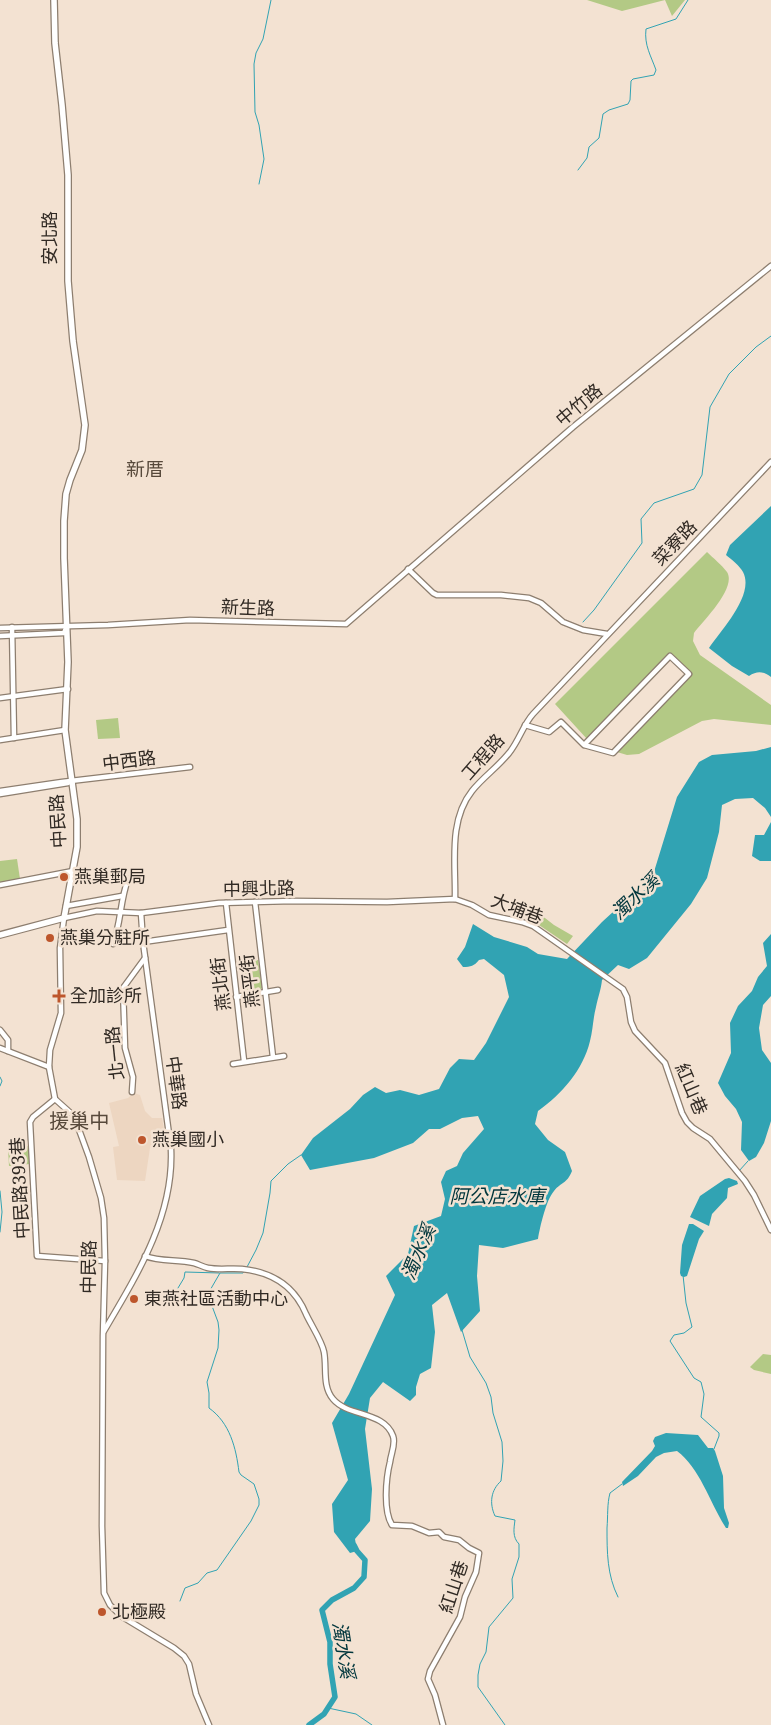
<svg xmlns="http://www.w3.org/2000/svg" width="771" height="1725" font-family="'Noto Serif','Noto Sans TC',serif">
	<rect width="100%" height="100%" fill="#f3e2d2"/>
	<!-- built -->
	<polygon fill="#edd6c1" points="134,1093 140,1095 145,1111 152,1118 162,1118 167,1147 150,1148 145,1181 117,1180 113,1147 119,1146 109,1103 128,1098"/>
	<!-- green -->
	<g fill="#b3c985">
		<polygon points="587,0 685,0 672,16 665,0 622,11"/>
		<path d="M707,552C713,558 722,565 727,572C737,588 703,621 694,633L693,641L700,655L771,705V725L714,719L702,721L639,754L627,755L617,752L692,675L669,653L587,739L555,704Z"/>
		<polygon points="118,718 120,738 98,739 96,720"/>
		<polygon points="17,859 20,879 0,883 0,861"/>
		<polygon points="533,911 536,911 554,925 573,936 567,944 536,923 526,918"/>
		<polygon points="258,960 262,988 260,990 246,992 243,962"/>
		<polygon points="29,1146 30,1164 9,1166 8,1148"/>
		<polygon points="763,1354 771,1355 771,1374 754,1370 750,1367"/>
	</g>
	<!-- water -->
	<g fill="#31a3b3">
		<path d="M771,506V677C763,671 757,671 749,676L732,666L709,648C721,630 755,595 743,572C740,566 731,559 726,555L730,545Z"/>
		<path d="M771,747V817L765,808L753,798L735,799L722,805L719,832L707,878L691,904L647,958L629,969L618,965L602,980C601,990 598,997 596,1007C593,1018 593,1030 590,1041C583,1070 562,1094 538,1111L535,1124L548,1140L565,1152L572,1171C566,1185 562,1181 554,1191C546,1200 540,1227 538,1239L503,1248L479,1245L477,1276L480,1311L461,1332L447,1293L432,1305L435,1332L431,1368L420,1374L416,1387V1395L410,1401L383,1382L370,1398L365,1429L372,1489L370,1521L355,1539L357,1551L350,1553L334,1532L332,1504L348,1480L332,1423L349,1394L395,1295L386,1276L408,1254L414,1226L441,1216L445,1199L441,1182L446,1171L457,1166L463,1153L484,1129L478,1116L462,1118L440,1129H429L413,1143L374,1158L310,1170L301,1155L313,1138L350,1109L363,1095L375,1087L386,1093L400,1090L419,1095L439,1089L450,1068L459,1059L474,1060L486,1043L509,997L504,975L484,959L479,960C474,966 471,967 463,967L457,959L465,947L473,924L494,937L527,947L538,954L567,959L602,922L626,900L649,888L677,797L699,762L712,755L756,751Z"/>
		<polygon points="771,822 771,861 760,861 752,856 755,835 764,835"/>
		<polygon points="771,934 771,996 763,1005 759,1028 762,1050 771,1063 771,1121 764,1143 756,1157 749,1161 741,1150 742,1122 736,1109 725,1096 718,1083 731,1053 730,1023 738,1006 752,991 758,977 767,966 763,943"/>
		<polygon points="729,1178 737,1181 738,1184 728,1188 727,1198 712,1214 709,1226 690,1217 700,1196 725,1179"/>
		<polygon points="689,1224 693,1224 704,1231 699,1239 687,1276 684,1277 681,1276 680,1273 682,1245"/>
		<path d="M666,1433L698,1435L708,1448H713L715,1451L723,1476L724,1508L729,1523L728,1528H726C710,1503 700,1468 677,1451L664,1453L656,1457L638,1476L623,1486L622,1482L652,1451L655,1446L653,1441L655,1437Z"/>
	</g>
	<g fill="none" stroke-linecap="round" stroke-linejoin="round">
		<!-- stream -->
		<g stroke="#31a3b3" stroke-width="1">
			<path d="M578,170L587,158L589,147L599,138L603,114L609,110L628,104L630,100L631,81L633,79L654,75L656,70C651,56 644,45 646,29L676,19L688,0"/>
			<polyline points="259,184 264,159 259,125 255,112 254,64 256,53 263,39 271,0"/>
			<polyline points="583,622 594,610 642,543 641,519 654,503 694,489 702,475 710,407 729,374 756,347 771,336"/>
			<polyline points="0,1077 2,1081 0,1086"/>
			<polyline points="739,1171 748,1161"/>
			<polyline points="0,1191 2,1212 0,1232"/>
			<polyline points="247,1267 256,1250 263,1233 270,1193 271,1181 288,1164 301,1155"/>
			<polyline points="683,1275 686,1303 692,1327 684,1333 674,1335 670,1341 694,1378 701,1382 704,1394 701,1417 719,1433 719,1436 714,1449"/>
			<polyline points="178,1288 184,1278 185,1272 219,1273"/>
			<path d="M462,1330L470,1357L486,1383L491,1397L493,1413L502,1442L503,1461L501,1481C491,1490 489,1503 495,1516L515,1520C514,1528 512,1537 519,1544V1557L512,1579L513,1598L489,1627L486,1652L480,1664L478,1675V1687L505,1725"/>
			<path d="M618,1597C607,1575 607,1552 607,1528C608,1516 607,1504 610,1493L622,1484"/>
			<path d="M180,1601L185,1588L198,1583L207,1573L217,1570L251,1521L259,1505V1499L254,1484L241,1475L239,1472C236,1448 230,1423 209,1408V1393L207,1382L218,1348L219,1330L218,1322L209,1298V1292L220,1273H243L244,1271"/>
			<polyline points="328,1708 356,1714 372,1725"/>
		</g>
		<!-- river -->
		<polyline stroke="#31a3b3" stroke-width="5.5" points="309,1725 324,1714 335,1697 330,1664 330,1642 322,1610 332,1600 354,1588 364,1577 365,1560 357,1551 354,1545"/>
		<!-- minor casing -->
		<g stroke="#8d7e6f" stroke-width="7">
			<g id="minor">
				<polyline points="408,569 433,593 437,595 501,595 529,598 541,603 563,622 583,630 607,634"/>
				<polyline points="12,627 14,738"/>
				<polyline points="0,628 108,625 190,620 346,624 573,427 771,266"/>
				<polyline points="0,636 64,633 66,628"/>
				<polyline points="0,698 68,689"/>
				<polyline points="525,725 549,732 561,722 584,745 613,753 689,674 670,656 584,745"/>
				<polyline points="0,740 65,730"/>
				<polyline points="0,791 62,782 190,767"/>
				<polyline points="0,794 68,783"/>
				<polyline points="0,885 73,871"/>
				<path d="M455,899C456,864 448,821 472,791C483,777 498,767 509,753C519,741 523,725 533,714L771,462"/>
				<polyline points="255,902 273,1057"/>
				<polyline points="226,903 244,1061"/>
				<polyline points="66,906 122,896"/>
				<polyline points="143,942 228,930"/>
				<path d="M113,944C121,923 120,901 128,879L138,877"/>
				<polyline points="236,997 278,990"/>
				<polyline points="0,1030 8,1040 8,1051"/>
				<polyline points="0,1048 49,1067"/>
				<polyline points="233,1064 284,1056"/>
				<polyline points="132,1092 133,1077 125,1048 123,988 145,958"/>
				<polyline points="55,1099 33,1117 30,1122 37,1256 105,1261"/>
				<path d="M145,1256C161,1262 177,1259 194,1263C198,1264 203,1267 208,1268C219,1270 231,1268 242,1269C272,1272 294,1285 306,1314C311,1325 322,1341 324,1352C327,1368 322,1386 333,1399C348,1417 384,1411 393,1436C396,1444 391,1453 390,1462C386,1478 383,1511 392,1525L412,1526L429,1533L439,1532L444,1537L459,1540L469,1548L479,1553L476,1572L465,1597L460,1617L430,1671L428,1679L435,1695L443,1725"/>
				<path d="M104,1331C137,1275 174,1216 171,1149L143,942L141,913"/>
				<polyline points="209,1725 196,1694 189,1664 184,1656 174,1648 121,1616 110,1605 104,1593 102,1526 103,1336 105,1261 104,1218 101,1198 89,1157 74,1116 55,1099 49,1067 50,1050 61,1013 60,948 64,918 97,911 141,913 219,903 293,901 387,902 455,899 472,905 489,915 522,922 533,926 623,989 627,997 631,1022 635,1031 665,1063 682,1113 687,1122 693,1128 710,1139 745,1181 754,1195 771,1230"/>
			</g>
		</g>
		<!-- major casing -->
		<g stroke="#8d7e6f" stroke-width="8">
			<polyline id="major" points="0,935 64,918 77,847 77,819 65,730 68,662 64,558 64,521 66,494 70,480 82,450 85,425 73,341 68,281 68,175 62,105 55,43 54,0"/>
		</g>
		<!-- minor -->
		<use href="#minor" stroke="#fff" stroke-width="4.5"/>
		<!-- major -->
		<use href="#major" stroke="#fff" stroke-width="5.5"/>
	</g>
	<!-- markers -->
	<g fill="#bd562c" stroke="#f3e2d2" stroke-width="2">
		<circle cx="64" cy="877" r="5"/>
		<circle cx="50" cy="938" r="5"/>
		<path d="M56.5 988.5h5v5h5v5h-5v5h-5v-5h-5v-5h5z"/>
		<circle cx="142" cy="1140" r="5"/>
		<circle cx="134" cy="1299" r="5"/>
		<circle cx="102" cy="1612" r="5"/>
	</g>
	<g text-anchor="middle" stroke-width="5" stroke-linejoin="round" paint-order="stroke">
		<!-- street labels -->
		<g font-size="18" fill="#312a24" stroke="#f3e2d2">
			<text transform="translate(50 238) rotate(-90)" y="6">安北路</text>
			<text transform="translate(579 405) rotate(-40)" y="6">中竹路</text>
			<text transform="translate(675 543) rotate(-46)" y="6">菜寮路</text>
			<text transform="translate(248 608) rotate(2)" y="6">新生路</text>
			<text transform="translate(483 757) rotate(-49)" y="6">工程路</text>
			<text transform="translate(129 761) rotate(-7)" y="6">中西路</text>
			<text transform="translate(58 821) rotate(-93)" y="6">中民路</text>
			<text transform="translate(259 889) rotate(-1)" y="6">中興北路</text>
			<text transform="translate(517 909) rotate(21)" y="6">大埔巷</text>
			<text transform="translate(250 981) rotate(-97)" y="6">燕平街</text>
			<text transform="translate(221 984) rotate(-97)" y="6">燕北街</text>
			<text transform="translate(115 1053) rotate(-96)" y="6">北一路</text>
			<text transform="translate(176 1083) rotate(82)" y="6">中華路</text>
			<text transform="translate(691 1089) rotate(67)" y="6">紅山巷</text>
			<text transform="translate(20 1188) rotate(-93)" y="6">中民路393巷</text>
			<text transform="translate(89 1267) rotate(-89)" y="6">中民路</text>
			<text transform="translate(454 1587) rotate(-72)" y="6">紅山巷</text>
		</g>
		<!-- poi labels -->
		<g font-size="18" fill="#312a24" stroke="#f3e2d2" text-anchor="start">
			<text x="74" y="883">燕巢郵局</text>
			<text x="60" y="944">燕巢分駐所</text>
			<text x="70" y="1002">全加診所</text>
			<text x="152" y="1146">燕巢國小</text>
			<text x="144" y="1305">東燕社區活動中心</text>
			<text x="112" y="1618">北極殿</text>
		</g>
		<!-- neighbourhood labels -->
		<g font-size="19" fill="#57493b" stroke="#f3e2d2">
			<text x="145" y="476">新厝</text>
		</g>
		<!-- water labels -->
		<g font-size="19" font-style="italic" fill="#00363c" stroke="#f3e2d2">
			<text transform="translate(635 896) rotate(-43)" y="7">濁水溪</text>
			<text x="497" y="1203">阿公店水庫</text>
			<text transform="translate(418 1252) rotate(-67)" y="7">濁水溪</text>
			<text transform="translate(344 1650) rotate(81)" y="7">濁水溪</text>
		</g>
		<!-- quarter labels -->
		<g font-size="20" fill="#57493b" stroke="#f3e2d2">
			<text x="79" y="1128">援巢中</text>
		</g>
	</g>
</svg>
